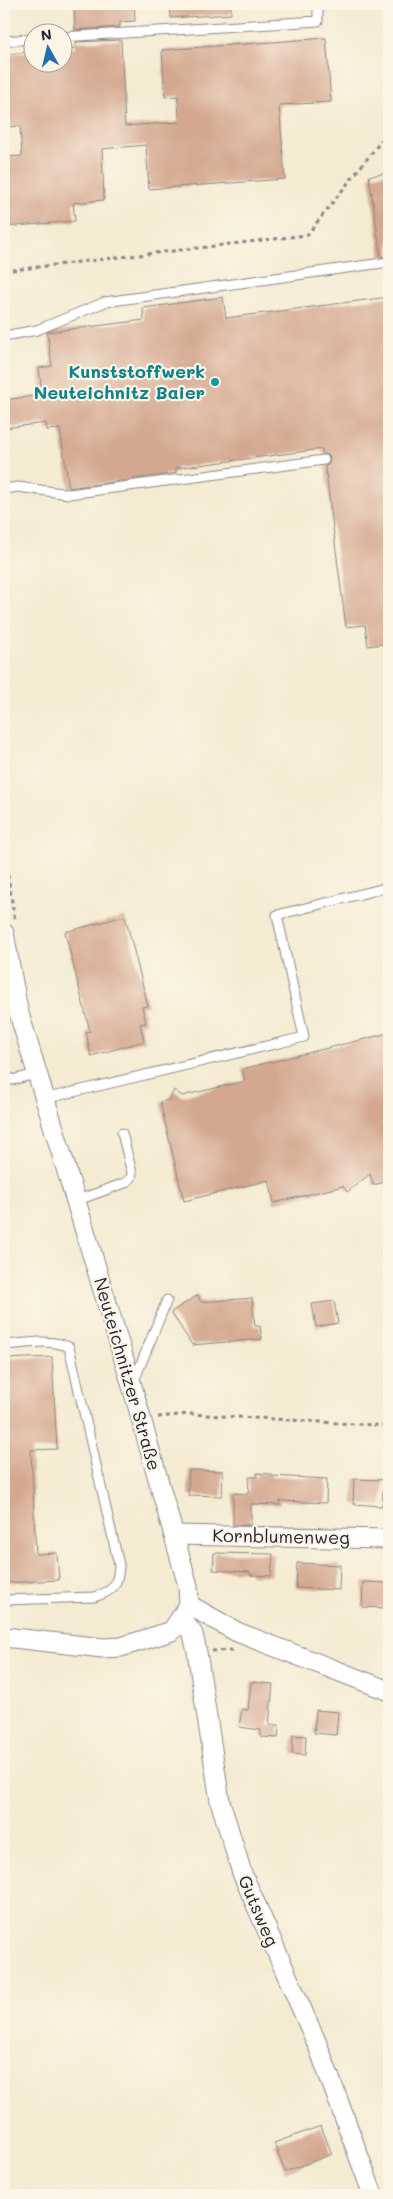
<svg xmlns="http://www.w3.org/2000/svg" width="393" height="2199" font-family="Mali,sans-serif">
	<rect width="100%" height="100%" fill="#fcf5e5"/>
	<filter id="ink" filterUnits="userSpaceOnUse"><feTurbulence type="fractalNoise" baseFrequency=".02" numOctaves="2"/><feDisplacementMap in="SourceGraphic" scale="10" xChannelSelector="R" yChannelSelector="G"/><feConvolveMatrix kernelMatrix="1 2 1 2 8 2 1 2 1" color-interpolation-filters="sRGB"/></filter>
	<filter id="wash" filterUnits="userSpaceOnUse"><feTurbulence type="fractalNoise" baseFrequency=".0096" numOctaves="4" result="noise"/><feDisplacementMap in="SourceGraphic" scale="20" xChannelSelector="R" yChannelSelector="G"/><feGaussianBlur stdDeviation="1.12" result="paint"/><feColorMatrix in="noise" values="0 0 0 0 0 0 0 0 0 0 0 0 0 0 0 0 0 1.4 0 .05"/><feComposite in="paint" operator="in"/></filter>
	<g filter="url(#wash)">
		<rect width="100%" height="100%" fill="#f4ebd2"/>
		<g id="blocks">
			<!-- building -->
			<g fill="#d4a890">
				<polygon points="74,4 134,4 135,21 120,22 120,27 75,30"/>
				<polygon points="170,4 231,4 231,14 171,18"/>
				<polygon points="326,38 331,102 279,105 285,179 149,189 146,145 102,149 104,200 73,203 75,221 4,227 4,157 22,156 20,126 4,127 4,54 32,52 32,62 62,62 62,49 76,48 76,42 121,40 125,126 179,122 178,96 165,97 162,50"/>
				<polygon points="389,173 389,256 381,257 369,176"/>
				<polygon points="223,297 226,318 389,297 389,643 368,646 365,625 346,627 325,466 328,465 330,460 329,456 323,454 322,449 176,468 176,473 69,488 60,429 47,430 46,423 4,428 4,400 42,395 39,368 52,366 47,332 144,320 143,308"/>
				<polygon points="125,916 148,1006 142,1007 146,1023 140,1024 144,1041 91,1056 86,1032 90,1031 65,932"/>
				<polygon points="389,1033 389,1181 373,1185 370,1174 347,1192 343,1186 274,1203 269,1180 184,1201 160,1102 169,1100 174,1090 182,1096 245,1081 242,1069"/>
				<polygon points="198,1295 201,1302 252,1298 255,1326 260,1326 262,1339 192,1345 171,1312"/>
				<polygon points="334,1301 338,1323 316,1327 312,1304"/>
				<polygon points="52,1357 57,1449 31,1450 36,1554 57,1553 59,1580 4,1583 4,1359"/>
				<polygon points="189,1470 223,1471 222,1496 188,1495"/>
				<polygon points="257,1473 271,1474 271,1476 327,1479 326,1503 280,1501 280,1505 251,1504 251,1525 233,1525 233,1493 248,1494 249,1477 257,1477"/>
				<polygon points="354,1479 384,1480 382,1506 353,1504"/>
				<polygon points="214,1553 273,1554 271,1576 250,1575 250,1572 213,1570"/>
				<polygon points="297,1563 340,1565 339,1590 296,1588"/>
				<polygon points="363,1582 389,1583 389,1608 362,1607"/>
				<polygon points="251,1682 273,1684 269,1725 279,1725 278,1738 261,1737 261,1730 239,1727 242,1709 248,1710"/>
				<polygon points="316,1710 338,1712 336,1735 314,1733"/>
				<polygon points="293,1735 306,1736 305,1755 292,1754"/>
				<polygon points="321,2126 332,2154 285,2172 274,2143"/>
			</g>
		</g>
	</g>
	<g filter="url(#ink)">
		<use href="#blocks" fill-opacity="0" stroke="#8b8686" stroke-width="1"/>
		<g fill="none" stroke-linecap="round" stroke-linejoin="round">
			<!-- service casing -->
			<g stroke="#8b8686" stroke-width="11">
				<g id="service">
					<polyline points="62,37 318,21 318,4"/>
					<polyline points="4,41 32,39"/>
					<polyline points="4,336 37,330 105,302 389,262"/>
					<polyline points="4,489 18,487 69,494 324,460"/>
					<polyline points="4,1073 12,1080 36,1074"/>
					<polyline points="44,1099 304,1037 277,915 389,887"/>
					<polyline points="75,1201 125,1183 131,1178 132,1173 122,1133"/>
					<path d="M4,1345C24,1344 51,1338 69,1347L119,1565C118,1585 114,1591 94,1597L4,1600"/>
					<polyline points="134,1381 167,1300"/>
				</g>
			</g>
			<!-- minor casing -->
			<g stroke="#8b8686" stroke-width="21">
				<g id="minor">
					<polyline points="4,933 18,1010 132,1386 188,1586 189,1605"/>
					<polyline points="174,1535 389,1539"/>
					<polyline points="189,1605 237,1632 389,1691"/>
					<polyline points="181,1618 193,1634 197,1652 220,1801 242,1873 318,2046 373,2195"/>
					<polyline points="4,1637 103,1648 121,1647 172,1631 187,1608"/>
				</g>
			</g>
			<!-- path -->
			<g stroke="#8b8686" stroke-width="3" stroke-dasharray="4 4" stroke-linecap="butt">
				<polyline points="4,271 307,235 389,131"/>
				<polyline points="4,851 15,921"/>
				<polyline points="158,1417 189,1414 389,1426"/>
				<polyline points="212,1651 234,1650"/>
			</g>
			<!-- service -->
			<use href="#service" stroke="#fff" stroke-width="9"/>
			<!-- minor -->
			<use href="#minor" stroke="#fff" stroke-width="19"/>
		</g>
	</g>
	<!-- markers -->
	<circle fill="#0f9aa8" stroke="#fcf5e5" stroke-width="2" cx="215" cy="382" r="5"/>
	<g text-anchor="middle" stroke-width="4.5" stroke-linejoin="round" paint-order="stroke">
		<!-- culture labels -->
		<g font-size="18" font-weight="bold" fill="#0d838f" stroke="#fcf5e5" text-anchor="end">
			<text x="205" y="378">Kunststoffwerk<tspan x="205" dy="21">Neuteichnitz Baier</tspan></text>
		</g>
		<!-- street labels -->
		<g font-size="18" fill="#22223b" stroke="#fcf5e5">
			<text transform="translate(127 1374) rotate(74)" y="6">Neuteichnitzer Straße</text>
			<text transform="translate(281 1537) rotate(1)" y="6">Kornblumenweg</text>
			<text transform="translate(258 1911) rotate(67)" y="6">Gutsweg</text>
		</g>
	</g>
	<!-- margin -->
	<rect width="393" height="2199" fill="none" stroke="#fcf5e5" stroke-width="20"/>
	<!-- north arrow -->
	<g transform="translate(48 48) rotate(352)"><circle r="24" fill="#fcf5e5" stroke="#a5a1a1"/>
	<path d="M0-4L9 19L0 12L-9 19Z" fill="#1f6fb2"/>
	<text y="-8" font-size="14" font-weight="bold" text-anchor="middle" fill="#22223b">N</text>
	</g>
</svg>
